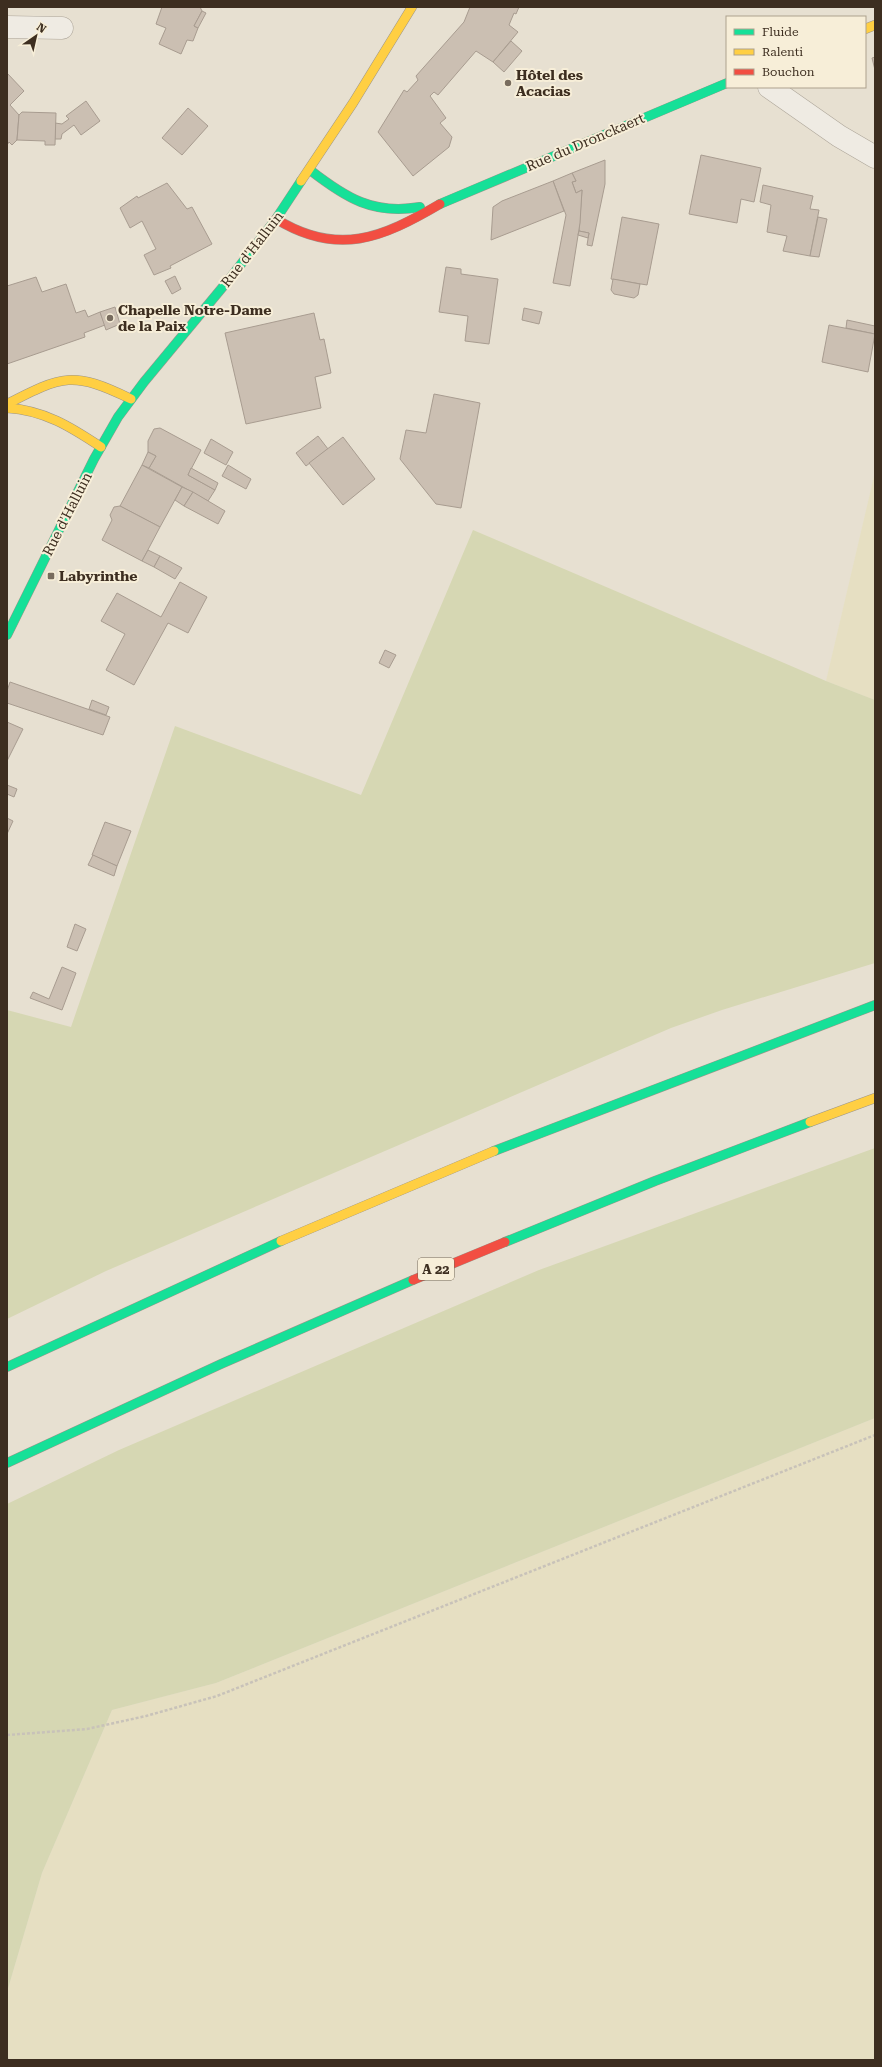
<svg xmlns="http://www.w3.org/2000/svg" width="882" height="2067" font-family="'Roboto Serif',serif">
	<rect width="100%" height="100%" fill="#e7e0d1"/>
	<!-- farmland -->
	<g fill="#e6dfc2">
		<polygon points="875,472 875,700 826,681"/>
		<polygon points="875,1418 875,2060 7,2060 7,1992 42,1873 112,1710 216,1683"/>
	</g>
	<!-- green -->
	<g fill="#d6d7b3">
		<polygon points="473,530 826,681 875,700 875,963 722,1010 671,1028 106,1271 7,1319 7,1010 71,1027 175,726 361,795"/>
		<polygon points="875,1148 875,1418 216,1683 112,1710 42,1873 7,1992 7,1504 119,1450 539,1270"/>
	</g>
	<!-- building -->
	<g fill="#cbbfb2" stroke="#a89c90">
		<polygon points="162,7 200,7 202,11 194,26 198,28 193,41 187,40 181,54 159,44 166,28 156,24"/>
		<polygon points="470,7 519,7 516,14 514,13 509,25 518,32 493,62 476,51 438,95 434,92 430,96 446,118 440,123 452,137 449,147 413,176 378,132 404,90 407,92 418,80 416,76 464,22"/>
		<polygon points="202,11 206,13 198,28 194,26"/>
		<polygon points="511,41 522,51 504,72 493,62"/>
		<polygon points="875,57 875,70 872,58"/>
		<polygon points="7,73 24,91 10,105 19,115 17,140 12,145 9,142 7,145"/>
		<polygon points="86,101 100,121 81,135 74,125 62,134 61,139 55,139 55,123 62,124 69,119 66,116"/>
		<polygon points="188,108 208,126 182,155 162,138"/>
		<polygon points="22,112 56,113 55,145 45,145 45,141 17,140 19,115"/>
		<polygon points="701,155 761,168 754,202 741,199 737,223 689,214"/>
		<polygon points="605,160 605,184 592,246 587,245 589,233 579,231 582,190 576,193 572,182 576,181 572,173"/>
		<polygon points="572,173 576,181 572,182 576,193 582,190 580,223 570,286 553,283 566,215 553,181"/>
		<polygon points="553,181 564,211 491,240 493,207 502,201"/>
		<polygon points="167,183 187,209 192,207 212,244 170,266 171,268 154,275 144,255 156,249 142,221 130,228 120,208 137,196 138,198"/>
		<polygon points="763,185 813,196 810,209 819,210 810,256 783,251 787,236 767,232 771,205 760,202"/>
		<polygon points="622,217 659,224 647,285 611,279"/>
		<polygon points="818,217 827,219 819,257 810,256"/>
		<polygon points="579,231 589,233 588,238 578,235"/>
		<polygon points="446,267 461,269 461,274 498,279 489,344 465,341 468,316 439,312"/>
		<polygon points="175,276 181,289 172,294 165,281"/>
		<polygon points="36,277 42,292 66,284 76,313 85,310 88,317 100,312 105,325 84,333 85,337 7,364 7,286"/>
		<polygon points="613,279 640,284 638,295 634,298 614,294 611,290"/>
		<polygon points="115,307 120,324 106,330 100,312"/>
		<polygon points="524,308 542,312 539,324 522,320"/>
		<polygon points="314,313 320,340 324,339 331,373 315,377 321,408 246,424 225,333"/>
		<polygon points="847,320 875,326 875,334 846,328"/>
		<polygon points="829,325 875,334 868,372 822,362"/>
		<polygon points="434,394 480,403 461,508 436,504 400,459 406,430 426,433"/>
		<polygon points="160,428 201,450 188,475 215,490 208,501 149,468 156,456 148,452 148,441 154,429"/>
		<polygon points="318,436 328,449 306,466 296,453"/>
		<polygon points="343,437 375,479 343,505 309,463"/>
		<polygon points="211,439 233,452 226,465 204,453"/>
		<polygon points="148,452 156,456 149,468 142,465"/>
		<polygon points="142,465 182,487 160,527 120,506"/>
		<polygon points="228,465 251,479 246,489 222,476"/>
		<polygon points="191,468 218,483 215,490 188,475"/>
		<polygon points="182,487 193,492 184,506 175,500"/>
		<polygon points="193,492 225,511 218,524 184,506"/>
		<polygon points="120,506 160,527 142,561 102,540 112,520 110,515 114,507"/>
		<polygon points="148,550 160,556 154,567 142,561"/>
		<polygon points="160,556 182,568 175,579 154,567"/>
		<polygon points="180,582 207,597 188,633 168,623 134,685 106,670 125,634 101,621 117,593 161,617"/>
		<polygon points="385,650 396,655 389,668 379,663"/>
		<polygon points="10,682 110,717 103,735 7,703 7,691"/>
		<polygon points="92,700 109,707 106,715 89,709"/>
		<polygon points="7,722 23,729 7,761"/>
		<polygon points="7,785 17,789 14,797 7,794"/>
		<polygon points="7,818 13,821 7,834"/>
		<polygon points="105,822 131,831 117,866 92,855"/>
		<polygon points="93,855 117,866 114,876 88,865"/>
		<polygon points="75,924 86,929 77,951 67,947"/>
		<polygon points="62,967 76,973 62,1010 30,998 33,992 49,999"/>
	</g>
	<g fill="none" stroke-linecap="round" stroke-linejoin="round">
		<!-- street casing -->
		<g stroke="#ada599" stroke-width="23">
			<g id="street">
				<polyline points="7,27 62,28"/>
				<polyline points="769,87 839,136 875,157"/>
			</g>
		</g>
		<!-- fast casing -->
		<g stroke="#9c958a" stroke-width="10">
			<g id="fast">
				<path d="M310,170C346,198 373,215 420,207"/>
				<polyline points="440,204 727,83"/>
				<polyline points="7,635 94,459 118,417 144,382 231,277 276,219 301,181"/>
				<polyline points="494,1151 875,1005"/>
				<polyline points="505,1242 655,1181 810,1122"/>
				<polyline points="7,1367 281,1241"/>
				<polyline points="7,1463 221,1364 413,1280"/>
			</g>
		</g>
		<!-- slow casing -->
		<g stroke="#9c958a" stroke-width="10">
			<g id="slow">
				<polyline points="865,29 875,25"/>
				<polyline points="301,181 353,103 412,7"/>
				<path d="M7,404C63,375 73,371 131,399"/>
				<path d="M7,408C44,410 71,427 101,447"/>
				<polyline points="810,1122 875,1098"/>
				<polyline points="281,1241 494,1151"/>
			</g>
		</g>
		<!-- jam casing -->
		<g stroke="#9c958a" stroke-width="10">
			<g id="jam">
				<path d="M276,219C338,257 382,238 440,204"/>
				<polyline points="413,1280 505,1242"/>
			</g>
		</g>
		<!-- path -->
		<g stroke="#c8c2b9" stroke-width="2.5" stroke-dasharray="3 2" stroke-linecap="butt">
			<polyline points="7,1735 87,1729 146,1716 217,1696 875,1435"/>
			<polyline points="7,2059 9,2060"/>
		</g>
		<!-- street -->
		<use href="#street" stroke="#efebe3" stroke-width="22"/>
		<!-- fast -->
		<use href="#fast" stroke="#16e098" stroke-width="9"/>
		<!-- slow -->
		<use href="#slow" stroke="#ffcf43" stroke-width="9"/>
		<!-- jam -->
		<use href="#jam" stroke="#f24e42" stroke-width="9"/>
	</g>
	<!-- markers -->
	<g fill="#786c5e" stroke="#f7eed8" stroke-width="1.5">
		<circle cx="508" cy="83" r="4"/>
		<circle cx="110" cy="318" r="4"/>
		<rect x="47" y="572" width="8" height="8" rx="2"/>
	</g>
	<g text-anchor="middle" stroke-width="4" stroke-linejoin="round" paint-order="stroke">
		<!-- shield labels -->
		<rect fill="#f7eed8" stroke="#756857" stroke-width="1" x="418" y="1258" width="36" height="22" rx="3"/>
		<g font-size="13" font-weight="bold" fill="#3d2e20">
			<text x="436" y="1274">A 22</text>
		</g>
		<!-- poi labels -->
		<g font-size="14" font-weight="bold" fill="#3d2e20" stroke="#f7eed8" text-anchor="start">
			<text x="516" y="80">Hôtel des<tspan x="516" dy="16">Acacias</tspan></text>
			<text x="118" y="315">Chapelle Notre-Dame<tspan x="118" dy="16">de la Paix</tspan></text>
			<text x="59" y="581">Labyrinthe</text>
		</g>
		<!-- street labels -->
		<g font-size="14" fill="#3d2e20" stroke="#f7eed8">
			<text transform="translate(585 142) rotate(-23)" y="5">Rue du Dronckaert</text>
			<text transform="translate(252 249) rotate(-52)" y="5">Rue d'Halluin</text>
			<text transform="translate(67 514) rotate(-63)" y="5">Rue d'Halluin</text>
		</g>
	</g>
	<!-- border -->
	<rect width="882" height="2067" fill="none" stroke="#3d2e20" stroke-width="16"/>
	<!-- legend -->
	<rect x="726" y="16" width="140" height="72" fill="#f7eed8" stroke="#ada18e"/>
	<rect x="734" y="29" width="20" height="6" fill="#16e098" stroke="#ada18e"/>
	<text x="762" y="36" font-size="12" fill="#3d2e20">Fluide</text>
	<rect x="734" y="49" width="20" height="6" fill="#ffcf43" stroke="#ada18e"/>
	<text x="762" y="56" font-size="12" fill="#3d2e20">Ralenti</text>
	<rect x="734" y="69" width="20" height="6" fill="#f24e42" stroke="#ada18e"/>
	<text x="762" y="76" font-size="12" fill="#3d2e20">Bouchon</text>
	<!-- north arrow -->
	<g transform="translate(36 36) rotate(34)" stroke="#f7eed8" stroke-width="3" paint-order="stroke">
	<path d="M0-3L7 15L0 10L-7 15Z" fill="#3d2e20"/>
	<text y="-6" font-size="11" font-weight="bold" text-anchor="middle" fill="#3d2e20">N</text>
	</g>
</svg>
